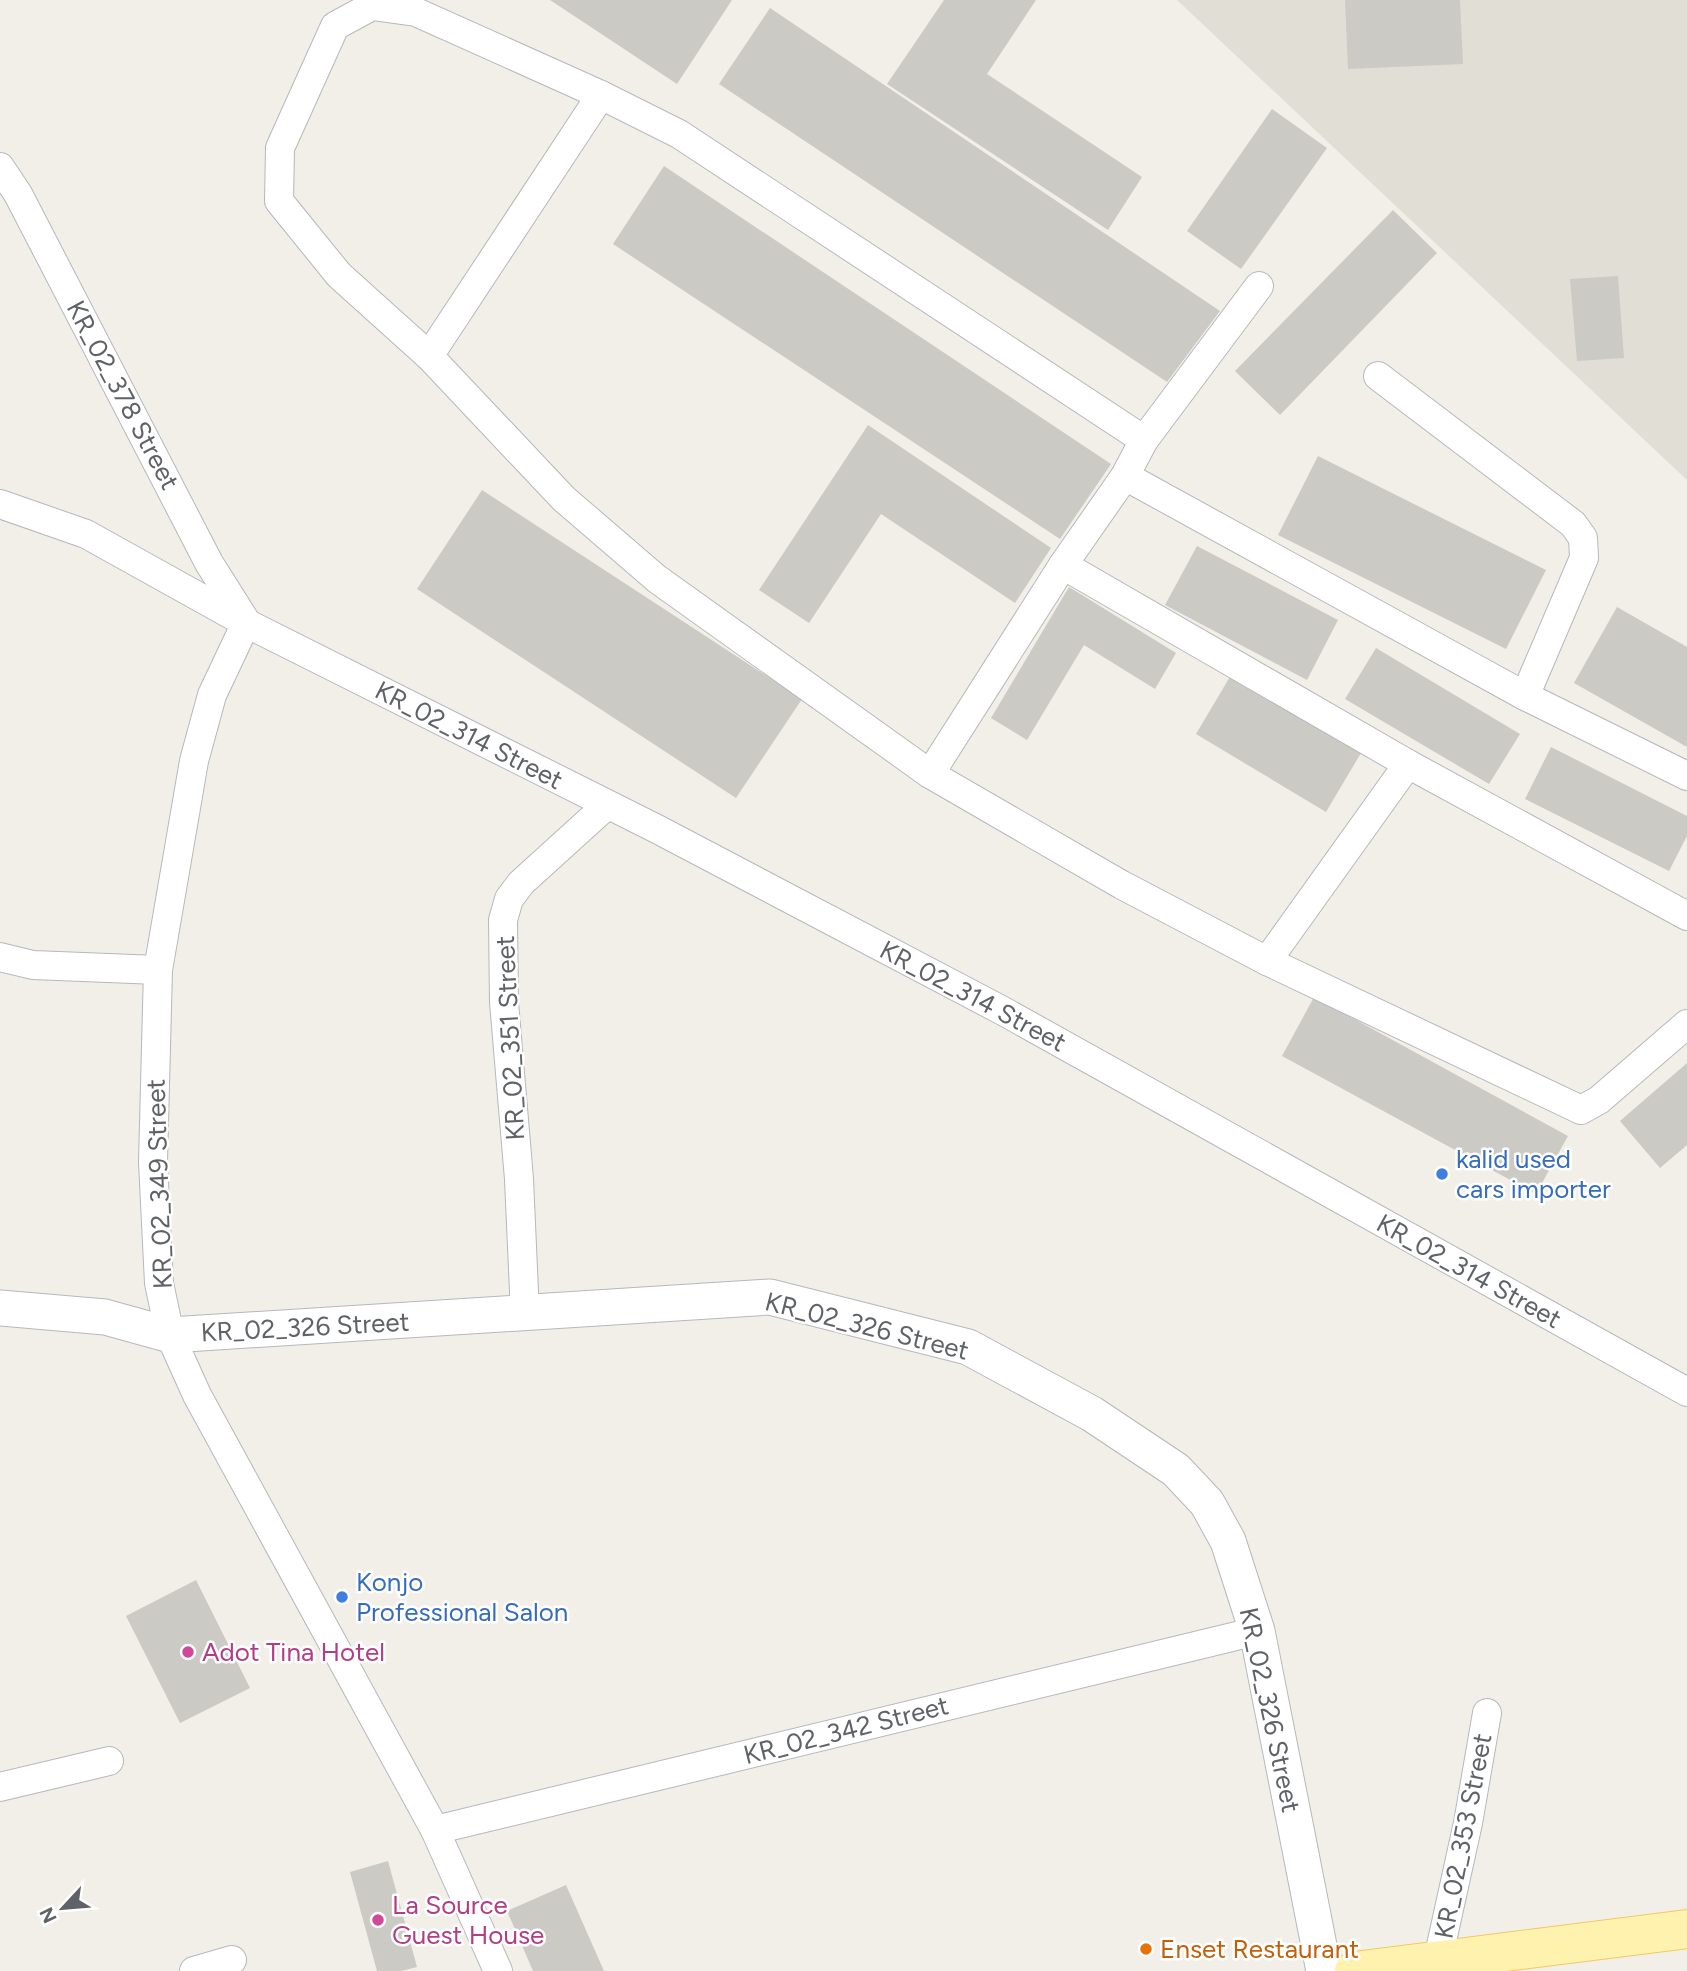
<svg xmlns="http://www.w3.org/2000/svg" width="1687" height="1971" font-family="Figtree,sans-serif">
	<rect width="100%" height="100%" fill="#f1efe8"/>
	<!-- education -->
	<polygon fill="#e1ded6" points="1177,0 1687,0 1687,480"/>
	<!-- building -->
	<g fill="#cccac5">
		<polygon points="550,0 732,0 677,84"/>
		<polygon points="944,0 1036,0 987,74 1142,177 1108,230 887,84"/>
		<polygon points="1345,0 1460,0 1463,64 1348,69"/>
		<polygon points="770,8 1220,311 1167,382 719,84"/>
		<polygon points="1272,109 1327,148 1241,269 1187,231"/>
		<polygon points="664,166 1111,464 1060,539 613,244"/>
		<polygon points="1393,210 1437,253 1280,415 1235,371"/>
		<polygon points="1618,276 1624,358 1577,361 1570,279"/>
		<polygon points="868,425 1051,548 1015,603 881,514 809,623 759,590"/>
		<polygon points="1318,456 1546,570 1506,649 1278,535"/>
		<polygon points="482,490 802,699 736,798 417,589"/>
		<polygon points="1197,546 1338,620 1307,680 1165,605"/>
		<polygon points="1069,587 1176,653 1155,689 1084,645 1027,740 991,718"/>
		<polygon points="1617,607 1687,647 1687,747 1574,683"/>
		<polygon points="1376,648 1520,734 1489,784 1345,699"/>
		<polygon points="1231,675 1361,753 1326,812 1196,734"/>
		<polygon points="1551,747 1687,816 1687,836 1669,871 1525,799"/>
		<polygon points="1314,997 1568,1136 1536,1194 1282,1056"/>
		<polygon points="1687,1063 1687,1145 1660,1168 1620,1121"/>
		<polygon points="196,1580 250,1688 180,1723 126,1616"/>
		<polygon points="388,1861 417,1967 401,1971 377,1971 350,1872"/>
		<polygon points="566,1885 604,1971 533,1971 507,1911"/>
	</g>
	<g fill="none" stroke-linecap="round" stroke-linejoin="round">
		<!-- minor casing -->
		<g stroke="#b5b8bc" stroke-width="30">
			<g id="minor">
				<polyline points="0,167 18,194 209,563 245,620"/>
				<polyline points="429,356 601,95"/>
				<polyline points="1378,376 1573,524 1583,538 1584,558 1525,696"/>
				<polyline points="1144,440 679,134 601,95 416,12 372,6 335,26 280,148 279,201 339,275 429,356 564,499 657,579 930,774 1122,885 1267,961 1581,1110 1599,1100 1687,1024"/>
				<polyline points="1125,476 1525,696 1687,776"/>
				<polyline points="0,504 86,534 246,623 657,829 1003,1011 1687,1392"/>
				<polyline points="1063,565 1408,764 1687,916"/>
				<polyline points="246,623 212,695 194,761 158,970 153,1162 159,1283 170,1335 197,1395 435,1830 498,1971"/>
				<polyline points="930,774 1063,565 1125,476 1144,440 1259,286"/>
				<polyline points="0,957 33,965 158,970"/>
				<polyline points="1267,961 1408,764"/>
				<polyline points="525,1314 519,1179 504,1002 503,920 509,899 521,883 607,805"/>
				<polyline points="0,1787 109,1761"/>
				<polyline points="435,1830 1257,1631"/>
				<polyline points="1438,1959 1468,1823 1487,1713"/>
				<polyline points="194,1971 232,1960"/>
			</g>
		</g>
		<!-- tertiary casing -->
		<g stroke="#b5b8bc" stroke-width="37">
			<polyline id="tertiary" points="0,1308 105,1317 170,1335 770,1297 968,1347 1092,1414 1176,1470 1207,1503 1228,1541 1257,1631 1324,1971"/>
		</g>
		<!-- primary casing -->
		<g stroke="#f2c960" stroke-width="40">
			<polyline id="primary" points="1354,1971 1687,1929"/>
		</g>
		<!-- minor -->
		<use href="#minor" stroke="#fff" stroke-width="28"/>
		<!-- tertiary -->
		<use href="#tertiary" stroke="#fff" stroke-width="35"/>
		<!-- primary -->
		<use href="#primary" stroke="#fff2af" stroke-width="38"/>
	</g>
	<!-- markers -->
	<g fill="#3f7fe0" stroke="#fff" stroke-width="2.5">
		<circle cx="1442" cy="1174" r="7"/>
		<circle cx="342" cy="1597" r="7"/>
	</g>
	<g fill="#d1479c" stroke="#fff" stroke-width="2.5">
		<circle cx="188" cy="1652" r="7"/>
		<circle cx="378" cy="1920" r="7"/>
	</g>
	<circle fill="#e8710a" stroke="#fff" stroke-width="2.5" cx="1146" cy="1949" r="7"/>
	<g text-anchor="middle" stroke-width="5" stroke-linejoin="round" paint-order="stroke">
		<!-- street labels -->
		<g font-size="26" fill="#5f6368" stroke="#fff">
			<text transform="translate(123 395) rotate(62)" y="9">KR_02_378 Street</text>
			<text transform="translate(469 735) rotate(27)" y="9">KR_02_314 Street</text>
			<text transform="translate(973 996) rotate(28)" y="9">KR_02_314 Street</text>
			<text transform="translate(510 1038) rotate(-93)" y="9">KR_02_351 Street</text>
			<text transform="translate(159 1184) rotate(-92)" y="9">KR_02_349 Street</text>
			<text transform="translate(1469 1271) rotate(29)" y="9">KR_02_314 Street</text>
			<text transform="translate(867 1326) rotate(14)" y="9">KR_02_326 Street</text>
			<text transform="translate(305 1327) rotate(-3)" y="9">KR_02_326 Street</text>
			<text transform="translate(1270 1710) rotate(78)" y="9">KR_02_326 Street</text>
			<text transform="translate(846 1730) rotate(-14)" y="9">KR_02_342 Street</text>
			<text transform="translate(1463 1836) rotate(-79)" y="9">KR_02_353 Street</text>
		</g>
		<!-- shop labels -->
		<g font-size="26" fill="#366cbe" stroke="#fff" text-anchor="start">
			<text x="1456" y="1168">kalid used<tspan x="1456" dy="30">cars importer</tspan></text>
			<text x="356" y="1591">Konjo<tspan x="356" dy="30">Professional Salon</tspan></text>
		</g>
		<!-- hotel labels -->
		<g font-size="26" fill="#b23c85" stroke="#fff" text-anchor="start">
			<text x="202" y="1661">Adot Tina Hotel</text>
			<text x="392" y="1914">La Source<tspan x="392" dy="30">Guest House</tspan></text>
		</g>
		<!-- food labels -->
		<g font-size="26" fill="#c56008" stroke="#fff" text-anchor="start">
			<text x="1160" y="1958">Enset Restaurant</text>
		</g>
	</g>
	<!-- north arrow -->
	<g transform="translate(63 1908) rotate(244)" stroke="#ffffff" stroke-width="5" paint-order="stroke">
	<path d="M0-5L12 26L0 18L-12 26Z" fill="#5f6368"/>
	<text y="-10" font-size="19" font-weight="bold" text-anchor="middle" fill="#5f6368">N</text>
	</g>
</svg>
